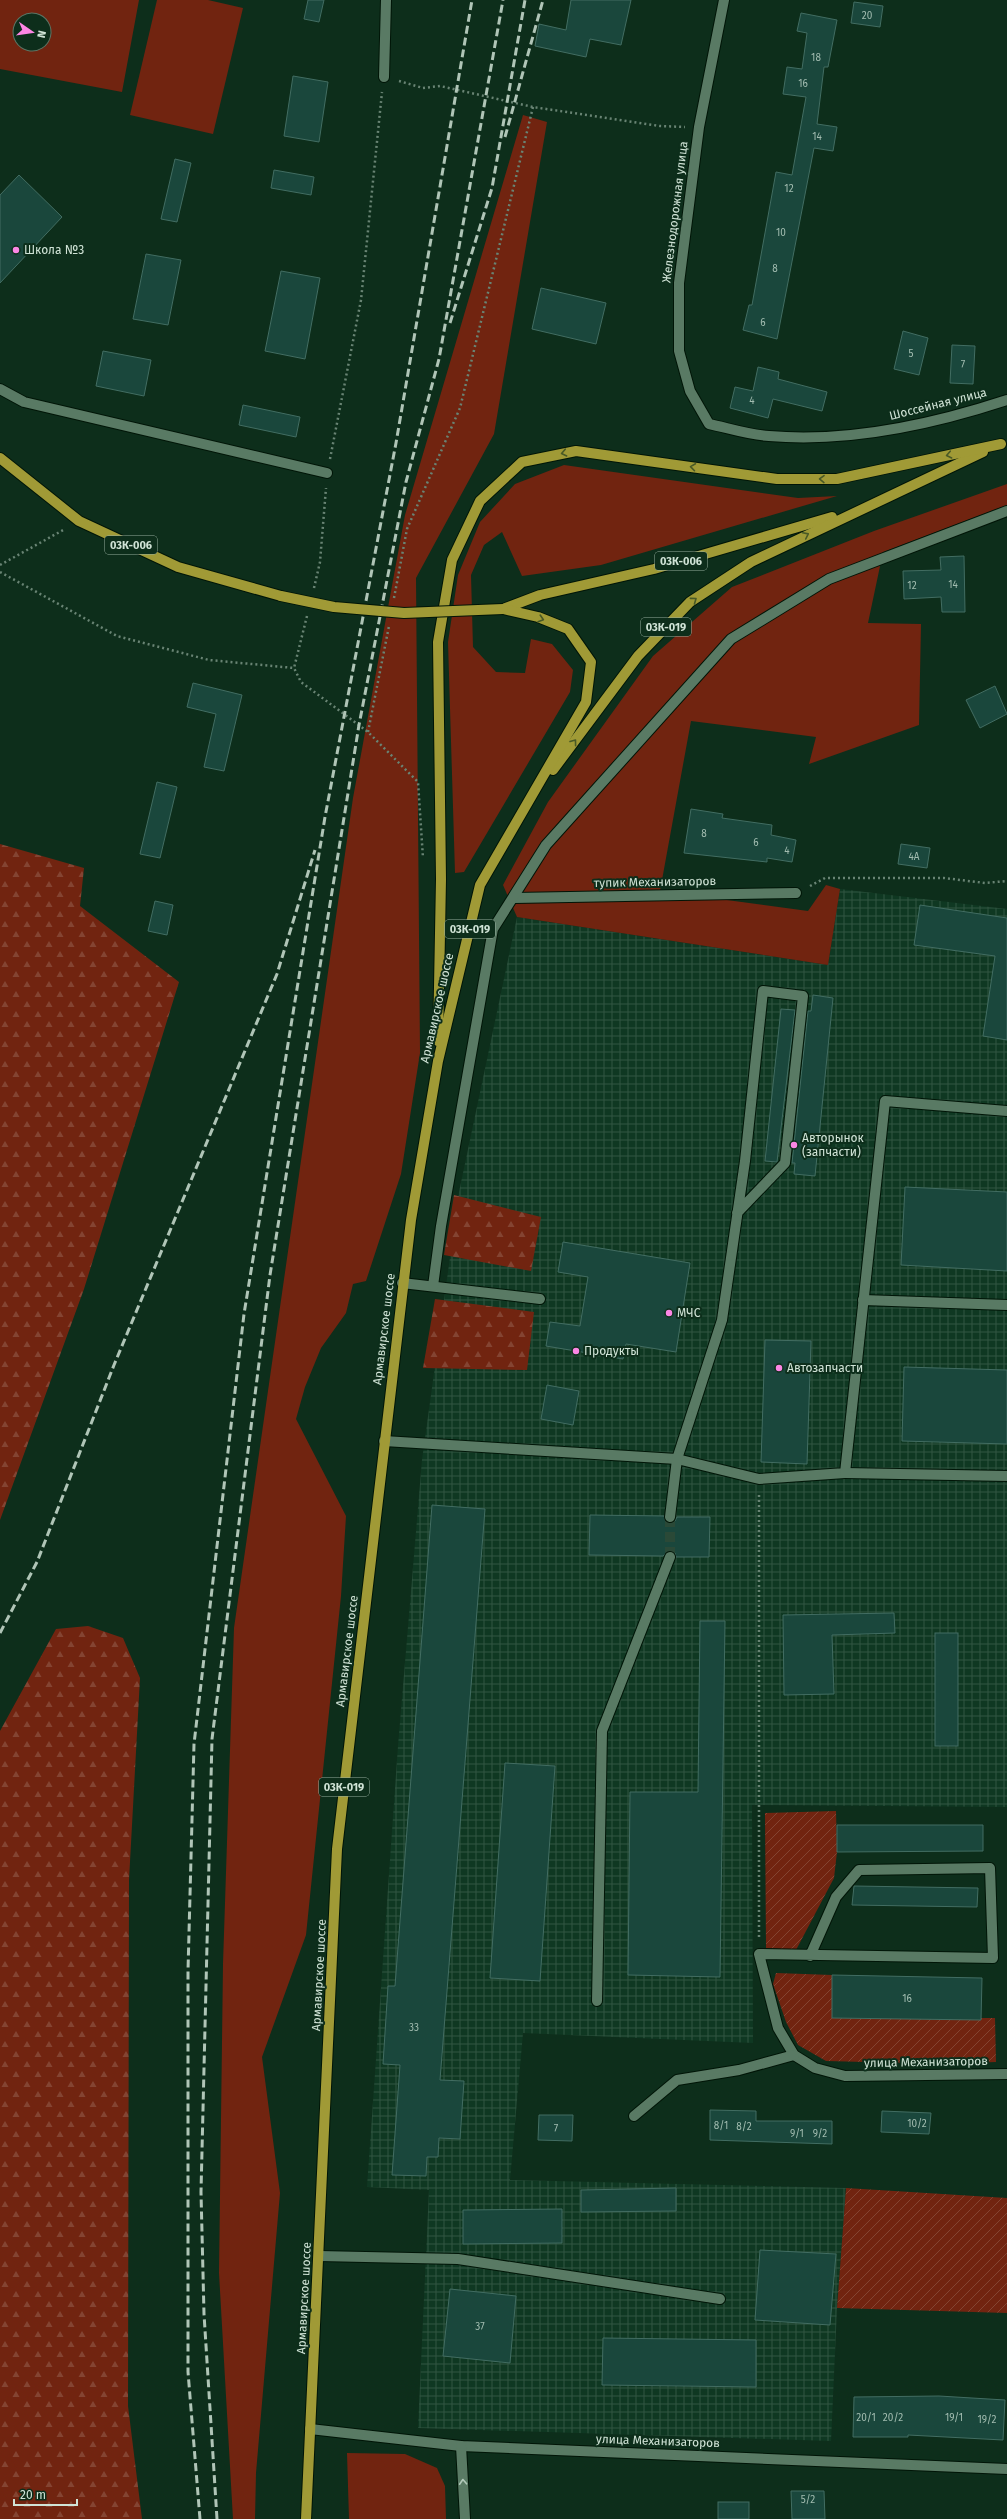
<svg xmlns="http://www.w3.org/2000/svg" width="1007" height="2519" font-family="'Fira Sans',sans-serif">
	<defs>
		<pattern id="industrial-grid" width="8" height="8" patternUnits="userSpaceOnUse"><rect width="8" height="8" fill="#0f3822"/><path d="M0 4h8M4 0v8" fill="none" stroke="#315541"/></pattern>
		<pattern id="forest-firs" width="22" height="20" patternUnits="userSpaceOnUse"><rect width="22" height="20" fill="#712410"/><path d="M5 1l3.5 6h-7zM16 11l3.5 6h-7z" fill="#844432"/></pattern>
		<pattern id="garden-furrows" width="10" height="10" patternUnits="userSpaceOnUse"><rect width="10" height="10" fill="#712410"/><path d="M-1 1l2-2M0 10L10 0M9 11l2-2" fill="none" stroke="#844432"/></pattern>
	</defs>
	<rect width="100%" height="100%" fill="#0d2e1b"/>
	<!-- industrial -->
	<polygon fill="url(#industrial-grid)" points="840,889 1007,909 1007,1807 752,1805 753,2043 523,2033 510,2180 846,2188 837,2308 831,2441 418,2428 429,2190 367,2187 398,1746 422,1460 459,1192 517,917 828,965"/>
	<!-- green -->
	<g fill="#712410" fill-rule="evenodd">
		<path d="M0,0H139L122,92L0,69ZM20,20H44V44H20Z"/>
		<polygon points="157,0 208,0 243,8 213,134 130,115"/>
		<polygon points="523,115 547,122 494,434 416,578 420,1053 401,1174 366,1281 353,1284 346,1313 321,1348 305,1387 296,1419 346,1516 341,1596 306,1935 262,2057 280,2193 256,2473 255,2519 233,2519 219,2273 223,1964 234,1628 353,798 405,515"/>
		<polygon points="564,465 798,498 837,496 601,565 522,576 502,532 484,545 471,575 473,647 496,672 525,673 531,639 552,644 573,670 570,692 464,872 455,873 448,642 458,575 480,522 515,484"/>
		<polygon points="1007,484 1007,505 883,552 868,623 921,624 919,725 809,764 816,737 691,721 660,891 808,911 826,885 840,889 828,965 517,917 503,885 548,802 653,656 732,587 874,531"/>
		<polygon points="347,2453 405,2454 437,2468 445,2486 446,2519 349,2519"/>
	</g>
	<!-- forest -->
	<g fill="url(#forest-firs)">
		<polygon points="0,844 84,868 80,906 179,982 84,1289 0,1520"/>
		<polygon points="454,1195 541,1217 531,1271 444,1255"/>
		<polygon points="435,1299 534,1312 527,1370 423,1368"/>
		<polygon points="88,1626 123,1638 140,1678 129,1880 128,2406 142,2519 0,2519 0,1731 56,1629"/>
	</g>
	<!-- garden -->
	<g fill="url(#garden-furrows)">
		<polygon points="836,1811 837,1852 834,1878 796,1950 766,1948 765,1813"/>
		<polygon points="776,1973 832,1975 832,2018 995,2018 996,2062 943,2064 826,2061 798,2045 786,2022 773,1984"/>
		<polygon points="846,2188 1007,2198 1007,2313 837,2308"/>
	</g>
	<!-- building -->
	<g fill="#1a473c" stroke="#426d62">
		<polygon points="308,0 324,0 319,22 304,19"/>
		<polygon points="571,0 631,0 621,45 590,39 586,57 535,46 539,24 566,30"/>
		<polygon points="854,2 883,6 880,27 851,23"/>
		<polygon points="801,13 837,20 828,67 824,67 817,124 837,127 833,151 814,148 777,339 743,330 749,305 752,305 776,172 792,175 806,97 783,94 787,67 802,69 807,33 797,31"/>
		<polygon points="293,76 328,82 319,142 284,136"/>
		<polygon points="175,159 191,163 177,222 161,219"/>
		<polygon points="274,170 314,177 311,195 271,188"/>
		<polygon points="19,175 62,217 0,283 0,195"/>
		<polygon points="146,254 181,260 168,325 133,319"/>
		<polygon points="281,271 320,278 305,359 265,351"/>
		<polygon points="541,288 606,303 596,344 532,329"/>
		<polygon points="903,331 928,338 919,375 894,369"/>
		<polygon points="952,345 975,346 973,384 950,383"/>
		<polygon points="103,351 151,360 144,396 96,386"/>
		<polygon points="758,367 779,372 778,379 827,392 822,411 773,399 768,418 730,408 735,387 753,391"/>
		<polygon points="243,405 300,417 296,437 239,425"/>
		<polygon points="964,556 965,612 942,612 941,597 904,599 903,571 941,570 940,557"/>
		<polygon points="193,683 242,695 224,771 204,767 216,714 187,707"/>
		<polygon points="995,686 1007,714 980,728 966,700"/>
		<polygon points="157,782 177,787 160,858 140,854"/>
		<polygon points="691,809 723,814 722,818 772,825 771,835 796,840 792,862 767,858 767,862 684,853"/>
		<polygon points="901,844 930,848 927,868 898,864"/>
		<polygon points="155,901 173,905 167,935 148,931"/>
		<polygon points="920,905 1007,918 1007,1040 983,1036 995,956 914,945"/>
		<polygon points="813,995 833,998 815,1176 794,1174 795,1163 792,1163 808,1011 811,1011"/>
		<polygon points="781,1009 795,1010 777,1162 765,1161"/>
		<polygon points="905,1187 1007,1192 1007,1271 901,1265"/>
		<polygon points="563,1242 690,1263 676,1352 626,1344 623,1359 546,1346 550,1322 580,1326 588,1277 558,1272"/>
		<polygon points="765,1340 811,1341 807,1464 761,1462"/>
		<polygon points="904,1367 1007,1370 1007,1444 902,1441"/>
		<polygon points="547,1385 579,1391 573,1425 541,1419"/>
		<polygon points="432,1505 485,1509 440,2080 464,2081 460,2139 439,2138 438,2157 427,2157 426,2176 392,2175 400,2065 383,2064 388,1986 395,1986"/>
		<polygon points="590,1515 664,1516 666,1522 670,1523 675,1521 677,1517 710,1517 709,1557 676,1557 675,1553 669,1551 663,1556 589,1555"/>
		<polygon points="894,1613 895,1633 832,1635 834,1694 784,1695 783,1615"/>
		<polygon points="700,1621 725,1621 720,1977 628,1975 630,1792 698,1792"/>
		<rect x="935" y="1633" width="23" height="113"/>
		<polygon points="505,1763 555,1766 540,1981 490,1978"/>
		<polygon points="837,1825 983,1825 983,1851 837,1852"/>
		<polygon points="854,1886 978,1888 977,1907 852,1905"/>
		<polygon points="832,1975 982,1978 981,2020 832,2018"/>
		<polygon points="710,2110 756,2111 756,2121 832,2121 832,2144 710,2140"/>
		<polygon points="882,2111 931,2113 929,2134 881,2132"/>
		<polygon points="539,2115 573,2115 572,2141 538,2140"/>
		<polygon points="676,2188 676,2211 581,2212 581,2190"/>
		<polygon points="562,2209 562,2243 463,2244 463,2210"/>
		<polygon points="760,2250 836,2254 830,2325 755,2320"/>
		<polygon points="450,2289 516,2296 510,2363 443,2356"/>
		<polygon points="603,2338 756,2340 756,2387 602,2385"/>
		<polygon points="939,2396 1005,2400 1003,2440 908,2435 908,2437 853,2437 854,2397"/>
		<polygon points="791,2491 824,2491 825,2519 792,2519"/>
		<rect x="718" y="2502" width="31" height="17"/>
	</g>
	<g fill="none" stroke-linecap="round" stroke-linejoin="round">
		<!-- minor-tunnel -->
		<polyline stroke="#2a4937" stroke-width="10" stroke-dasharray="10 5" stroke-linecap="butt" points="670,1557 670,1517"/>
		<!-- minor casing -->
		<g stroke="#001507" stroke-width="12">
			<g id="minor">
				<path d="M724,0L699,127L679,283V351L690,391L709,424C728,428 749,435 769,436C849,443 931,425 1007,400"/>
				<polyline points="384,77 386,0"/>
				<polyline points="0,389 24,402 327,473"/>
				<polyline points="514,898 796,893"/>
				<polyline points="402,1283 540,1299"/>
				<polyline points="433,1286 441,1226 493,929 546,845 731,639 829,579 1007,511"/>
				<polyline points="863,1300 1007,1305"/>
				<polyline points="384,1441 677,1459 759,1479 845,1473 885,1101 1007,1111"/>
				<polyline points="845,1473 1007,1476"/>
				<polyline points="670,1517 677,1459 722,1320 745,1161 763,991 803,996 785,1163 737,1213"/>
				<polyline points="810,1956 836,1897 859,1870 990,1868 993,1958 759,1954 778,2028 794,2055 815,2068 845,2076 1007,2074"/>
				<polyline points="597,2001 602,1731 670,1557"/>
				<polyline points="634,2116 677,2080 739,2070 794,2055"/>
				<polyline points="319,2256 458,2259 720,2299"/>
				<polyline points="310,2429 461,2446 1007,2469"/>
				<polyline points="461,2446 465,2519"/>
			</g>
		</g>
		<!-- major casing -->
		<g stroke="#001507" stroke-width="12">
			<g id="major">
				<polyline points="0,458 79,521 178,567 281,596"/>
				<polyline points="503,609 540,595 654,569 832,517"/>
				<polyline points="553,770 638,656 690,602 751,562 983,452"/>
				<polyline points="438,1041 441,879 438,642 452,560 480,501 522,462 576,451 777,479 837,479 1001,444"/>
				<polyline points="306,2519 337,1849 411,1220 438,1061 480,885 586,702 591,662 568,629 538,617 503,609"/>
			</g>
		</g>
		<!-- path -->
		<g stroke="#698474" stroke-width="2.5" stroke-dasharray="2 3" stroke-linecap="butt">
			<polyline points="399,81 423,88 440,86 533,107 660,126 685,127"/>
			<polyline points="330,459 361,300 382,92"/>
			<polyline points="0,565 65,529"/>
			<polyline points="0,572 117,636 209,660 294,668"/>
			<polyline points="314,588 320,562 326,488"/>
			<polyline points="394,598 407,529 460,408 533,107"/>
			<polyline points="307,616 294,668 301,682 368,732 418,782 423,858"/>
			<polyline points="368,732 389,626"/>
			<polyline points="810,886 825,878 944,878 985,883 1007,881"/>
			<polyline points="759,1495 759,1938"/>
		</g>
		<!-- minor -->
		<use href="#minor" stroke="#597a64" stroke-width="10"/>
		<!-- major -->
		<use href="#major" stroke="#a09a36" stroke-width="10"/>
		<!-- rail -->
		<g stroke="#b0c5b7" stroke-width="3" stroke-dasharray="8 4" stroke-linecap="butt">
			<polyline points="505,137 543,0"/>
			<polyline points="450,323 492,188 525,0"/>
			<polyline points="0,1633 37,1562 114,1365 277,974 315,850"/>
			<polyline points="200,2519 188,2372 188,1971 194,1744 244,1314 325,817 396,443 472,0"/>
			<polyline points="217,2519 204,2314 201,2192 212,1739 270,1275 359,725 406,482 439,359 503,0"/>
		</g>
		<!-- major-bridge casing -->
		<g stroke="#001507" stroke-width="12" stroke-linecap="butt">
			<polyline id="major-bridge" points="281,596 334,607 404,613 503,609"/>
		</g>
		<!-- major-bridge -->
		<use href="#major-bridge" stroke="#a09a36" stroke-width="10"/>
	</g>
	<!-- one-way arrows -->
	<defs><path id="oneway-chevron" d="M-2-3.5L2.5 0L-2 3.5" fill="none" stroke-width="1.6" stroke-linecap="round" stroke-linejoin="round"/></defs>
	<g stroke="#485926">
		<use href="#oneway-chevron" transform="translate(564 453) rotate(168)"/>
		<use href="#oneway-chevron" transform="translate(949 455) rotate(168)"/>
		<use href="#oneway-chevron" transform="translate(693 467) rotate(-172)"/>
		<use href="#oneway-chevron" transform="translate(822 479) rotate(-179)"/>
		<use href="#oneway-chevron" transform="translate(806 535) rotate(-26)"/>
		<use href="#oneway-chevron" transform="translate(694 600) rotate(-36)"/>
		<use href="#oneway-chevron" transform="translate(541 619) rotate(18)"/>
		<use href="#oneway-chevron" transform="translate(574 742) rotate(-53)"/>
	</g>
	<use stroke="#b2c9ba" href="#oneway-chevron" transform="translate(463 2482) rotate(-93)"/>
	<!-- markers -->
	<g fill="#fc86e4" stroke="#0d2e1b" stroke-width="1.5">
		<circle cx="16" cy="250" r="4"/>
		<circle cx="794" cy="1145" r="4"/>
		<circle cx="669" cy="1313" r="4"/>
		<circle cx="576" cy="1351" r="4"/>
		<circle cx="779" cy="1368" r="4"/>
	</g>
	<g text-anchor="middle" stroke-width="4" stroke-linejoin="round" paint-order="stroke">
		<!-- number labels -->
		<g font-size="10" fill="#a2bcb0">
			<text x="867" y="19">20</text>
			<text x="816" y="61">18</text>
			<text x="803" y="87">16</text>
			<text x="817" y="140">14</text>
			<text x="789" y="192">12</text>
			<text x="781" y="236">10</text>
			<text x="775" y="272">8</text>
			<text x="763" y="326">6</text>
			<text x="911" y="357">5</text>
			<text x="963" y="368">7</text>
			<text x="752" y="404">4</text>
			<text x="953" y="588">14</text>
			<text x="912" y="589">12</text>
			<text x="704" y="837">8</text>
			<text x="756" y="846">6</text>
			<text x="787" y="854">4</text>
			<text x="914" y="860">4А</text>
			<text x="907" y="2002">16</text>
			<text x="414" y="2031">33</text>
			<text x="917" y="2127">10/2</text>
			<text x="721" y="2129">8/1</text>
			<text x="744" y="2130">8/2</text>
			<text x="556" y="2132">7</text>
			<text x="797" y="2137">9/1</text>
			<text x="820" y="2137">9/2</text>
			<text x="480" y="2330">37</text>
			<text x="866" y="2421">20/1</text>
			<text x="893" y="2421">20/2</text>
			<text x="954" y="2421">19/1</text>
			<text x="987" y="2423">19/2</text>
			<text x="808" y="2503">5/2</text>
		</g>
		<!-- shield labels -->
		<g fill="#0d2e1b" stroke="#96ad9e" stroke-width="1">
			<rect x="105" y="536" width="52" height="18" rx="3"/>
			<rect x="655" y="552" width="52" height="18" rx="3"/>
			<rect x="641" y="618" width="50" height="18" rx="3"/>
			<rect x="445" y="920" width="50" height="18" rx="3"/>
			<rect x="319" y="1778" width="50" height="18" rx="3"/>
		</g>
		<g font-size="11" font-weight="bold" fill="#d0e3d6">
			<text x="131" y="549">03К-006</text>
			<text x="681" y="565">03К-006</text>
			<text x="666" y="631">03К-019</text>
			<text x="470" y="933">03К-019</text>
			<text x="344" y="1791">03К-019</text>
		</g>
		<!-- street labels -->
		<g font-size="12" fill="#d0e3d6" stroke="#0d2e1b">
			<text transform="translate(675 212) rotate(-83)" y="4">Железнодорожная улица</text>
			<text transform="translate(938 404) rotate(-14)" y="4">Шоссейная улица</text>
			<text transform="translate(655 882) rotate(-1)" y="4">тупик Механизаторов</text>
			<text transform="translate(437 1008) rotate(-77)" y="4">Армавирское шоссе</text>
			<text transform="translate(384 1329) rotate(-83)" y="4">Армавирское шоссе</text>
			<text transform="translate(347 1651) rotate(-83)" y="4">Армавирское шоссе</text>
			<text transform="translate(319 1975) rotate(-87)" y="4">Армавирское шоссе</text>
			<text transform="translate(926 2062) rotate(-1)" y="4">улица Механизаторов</text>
			<text transform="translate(304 2298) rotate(-87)" y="4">Армавирское шоссе</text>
			<text transform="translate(658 2441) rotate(2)" y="4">улица Механизаторов</text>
		</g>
		<!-- poi labels -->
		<g font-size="12" fill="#d0e3d6" stroke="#0d2e1b" text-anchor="start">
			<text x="24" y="254">Школа №3</text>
			<text x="802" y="1142">Авторынок<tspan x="802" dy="14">(запчасти)</tspan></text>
			<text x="677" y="1317">МЧС</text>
			<text x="584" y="1355">Продукты</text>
			<text x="787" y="1372">Автозапчасти</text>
		</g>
	</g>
	<!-- north arrow -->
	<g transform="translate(32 32) rotate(103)"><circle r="19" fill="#0d2e1b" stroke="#5b7666"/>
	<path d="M0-3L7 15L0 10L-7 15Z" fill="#fc86e4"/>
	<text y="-6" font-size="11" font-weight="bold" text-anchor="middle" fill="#d0e3d6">N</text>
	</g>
	<!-- scale -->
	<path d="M14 2499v6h63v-6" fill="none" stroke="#d0e3d6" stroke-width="2"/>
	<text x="20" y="2499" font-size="12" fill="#d0e3d6" stroke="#0d2e1b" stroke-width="3" paint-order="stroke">20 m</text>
</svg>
